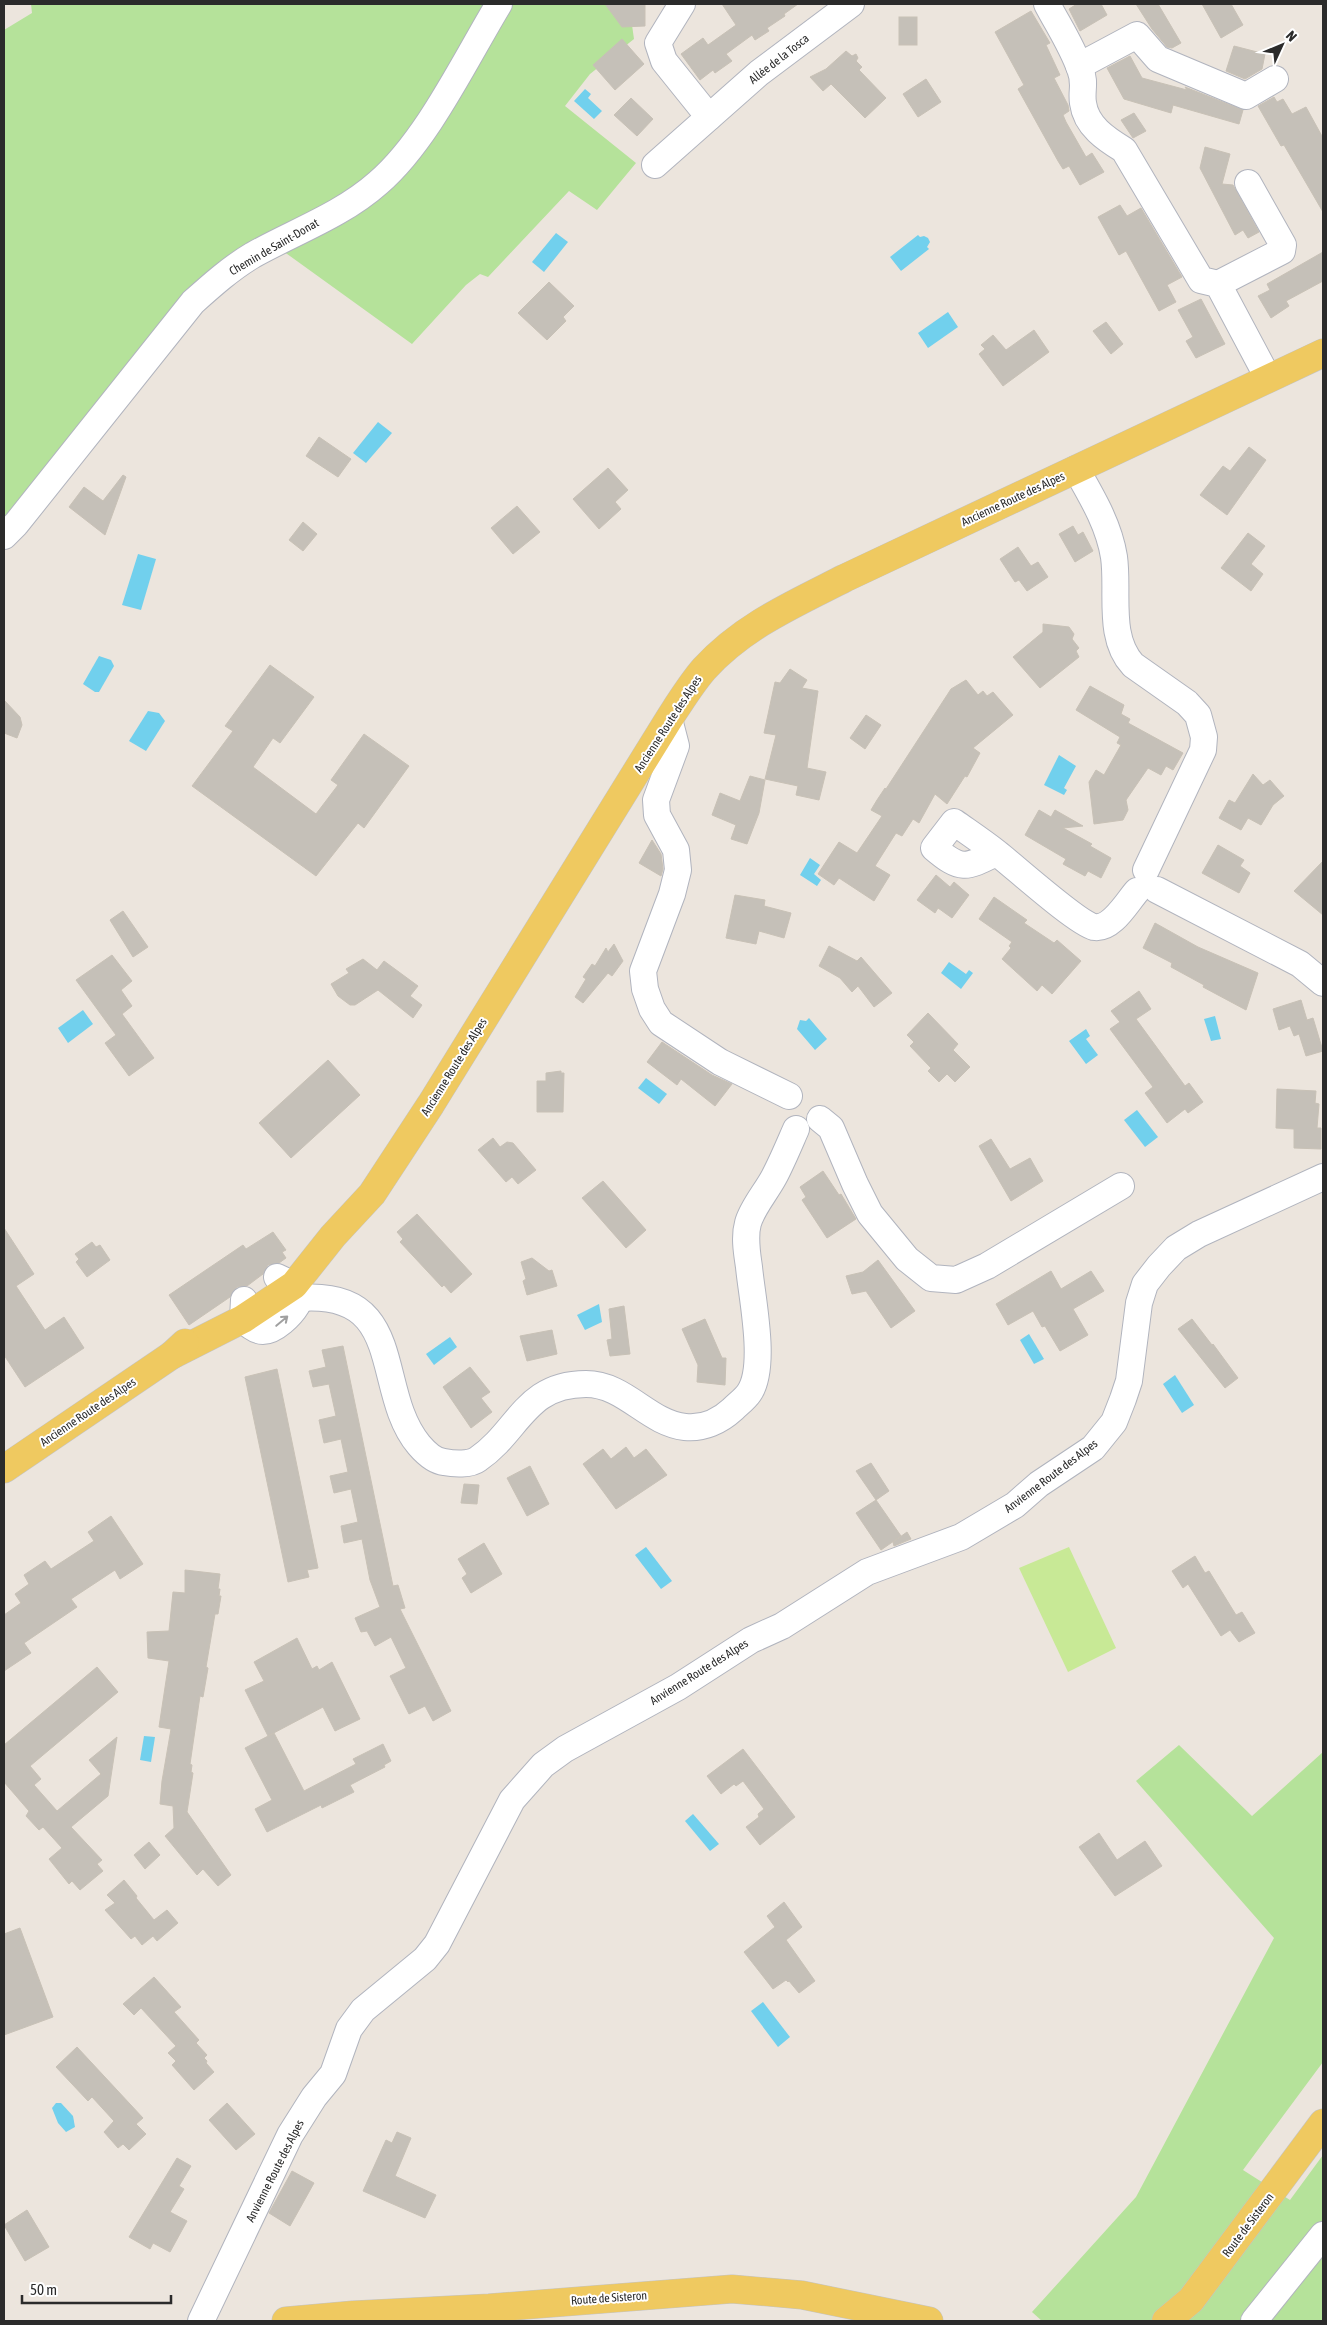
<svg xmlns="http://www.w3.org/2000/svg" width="1327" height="2325" font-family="'Asap Condensed',sans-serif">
	<rect width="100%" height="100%" fill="#ece5dd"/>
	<!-- green -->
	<g fill="#b5e29a">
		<polygon points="31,4 486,4 414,124 373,177 265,237 4,520 4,30 32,13"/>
		<polygon points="510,4 629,4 634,39 590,74 565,106 636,163 597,210 569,191 488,277 480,274 466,285 412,344 283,251 337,223"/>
		<polygon points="1179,1745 1252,1816 1323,1752 1323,2062 1243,2170 1290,2200 1323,2155 1323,2321 1042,2321 1032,2312 1136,2197 1274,1938 1136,1781"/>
	</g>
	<!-- pitch -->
	<polygon fill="#c8e996" points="1069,1547 1116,1648 1068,1672 1019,1568"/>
	<!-- water -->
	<g fill="#71d0ed">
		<polygon points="585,89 591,94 588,98 602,111 594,119 574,101"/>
		<polygon points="556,233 568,242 544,272 532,262"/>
		<polygon points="918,235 920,237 924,236 928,238 930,242 927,247 929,249 901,271 890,257"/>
		<polygon points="948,312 958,327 928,348 918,333"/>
		<polygon points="378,422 392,433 366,463 353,453"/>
		<polygon points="138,554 156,559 141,610 122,605"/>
		<polygon points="99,656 111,660 114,666 99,692 95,692 83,684"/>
		<polygon points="148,711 159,713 165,721 146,751 129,741"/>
		<polygon points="1059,755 1076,766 1064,788 1067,790 1064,795 1044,785"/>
		<polygon points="810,858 820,865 814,874 821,880 817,886 800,875"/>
		<polygon points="949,962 966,974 969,970 973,973 961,989 941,973"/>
		<polygon points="83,1010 93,1024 68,1043 58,1028"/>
		<polygon points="1215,1016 1221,1039 1211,1041 1204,1019"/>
		<polygon points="809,1018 827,1039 815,1050 797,1029 800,1020 806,1021"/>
		<polygon points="1086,1029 1090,1036 1086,1039 1098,1055 1086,1064 1069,1041"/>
		<polygon points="646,1078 667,1094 659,1104 638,1088"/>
		<polygon points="1137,1110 1158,1137 1145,1147 1124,1120"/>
		<polygon points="599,1304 602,1322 585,1330 577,1315"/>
		<polygon points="1029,1334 1044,1359 1034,1364 1020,1340"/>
		<polygon points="450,1337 457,1347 434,1365 426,1354"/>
		<polygon points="1175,1375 1194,1405 1182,1413 1163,1384"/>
		<polygon points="646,1547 672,1581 661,1589 635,1555"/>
		<polygon points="144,1736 155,1737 151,1762 140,1760"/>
		<polygon points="693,1814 719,1844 710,1851 685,1821"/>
		<polygon points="763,2002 790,2037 778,2047 751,2011"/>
		<polygon points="56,2103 61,2103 73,2116 75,2127 66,2132 58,2123 52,2108"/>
	</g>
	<!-- building -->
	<g fill="#c5c0b8" stroke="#c8c1b6">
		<polygon points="605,4 645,4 645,26 622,27"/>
		<polygon points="722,4 798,4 784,14 785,16 767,28 769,31 755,40 752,35 726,54 732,61 715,73 713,70 700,80 681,54 703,38 708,45 736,25"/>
		<polygon points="1077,4 1101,4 1107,15 1080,31 1069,9"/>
		<polygon points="1136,4 1158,4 1181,43 1172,48 1167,47 1152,29"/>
		<polygon points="1202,4 1231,4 1243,25 1221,38"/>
		<polygon points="1031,11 1050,43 1046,45 1060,75 1054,78 1068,105 1069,111 1063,115 1066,122 1086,157 1092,153 1104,172 1080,185 1069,166 1063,169 1058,161 1018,89 1024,85 995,32"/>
		<rect x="899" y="17" width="18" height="28"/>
		<polygon points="622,39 644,64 615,90 593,65"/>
		<polygon points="1234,46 1265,54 1262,69 1245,79 1226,71"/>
		<polygon points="846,51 852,56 856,54 858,58 856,61 862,67 859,70 886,98 865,118 831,84 823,91 810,77 826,69"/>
		<polygon points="1130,56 1142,78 1187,90 1185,87 1243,110 1239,124 1173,105 1171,113 1124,99 1107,68"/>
		<polygon points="926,79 941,102 918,117 903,94"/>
		<polygon points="1274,97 1277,102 1283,99 1292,114 1306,107 1323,138 1323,212 1284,145 1281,146 1258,106"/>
		<polygon points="631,98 653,119 637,136 614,115"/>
		<polygon points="1134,113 1146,131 1133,138 1121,120"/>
		<polygon points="1205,147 1230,154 1222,184 1233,185 1259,232 1248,238 1243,230 1235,235 1200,168"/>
		<polygon points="1120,205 1127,216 1141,208 1182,277 1167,285 1176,302 1159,311 1126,251 1119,255 1098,217"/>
		<polygon points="1323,252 1323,281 1286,301 1289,306 1271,318 1258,296 1270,290 1267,284"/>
		<polygon points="549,282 574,306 563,317 566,321 547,340 518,313"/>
		<polygon points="1201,299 1225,344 1196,358 1186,341 1193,337 1178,310"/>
		<polygon points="1106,322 1123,344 1111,354 1093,331"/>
		<polygon points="1034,330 1049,352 1003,386 979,354 985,349 981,345 993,335 1006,350"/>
		<polygon points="319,437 351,459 338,477 306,456"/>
		<polygon points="1249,447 1266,460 1227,515 1200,495 1223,466 1230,471"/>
		<polygon points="608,468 628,490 615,502 621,509 599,529 573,499"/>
		<polygon points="123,475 126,477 105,535 69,507 84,487 103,501"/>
		<polygon points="517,506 540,532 513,554 491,528"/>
		<polygon points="303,522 317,534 303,551 289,540"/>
		<polygon points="1073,526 1078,535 1083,532 1093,551 1075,562 1059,534"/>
		<polygon points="1248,533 1265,546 1251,564 1263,574 1251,591 1221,568"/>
		<polygon points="1018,547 1031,566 1038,562 1048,577 1027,591 1019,580 1015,582 1000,559"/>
		<polygon points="1043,624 1069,627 1074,634 1072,639 1079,648 1076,651 1079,657 1040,688 1013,657 1043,632"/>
		<polygon points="270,665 314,697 280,743 273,738 253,767 316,814 338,785 331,780 364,734 409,766 364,828 358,823 316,876 192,786 233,731 225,726"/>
		<polygon points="790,669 807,680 802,688 818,691 807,768 826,772 819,800 796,795 798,786 765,779 776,735 764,733 775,682 780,683"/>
		<polygon points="966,680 978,695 983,691 987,696 993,692 1013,715 973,748 980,753 967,777 965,776 947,804 935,794 919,823 913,819 902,836 896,833 875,866 890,875 874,901 839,878 834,885 818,874 839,842 857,853 882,816 871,810 877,800 885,788 886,789 951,689"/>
		<polygon points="1090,686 1124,705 1121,714 1130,719 1128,723 1183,753 1173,770 1166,766 1161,775 1148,768 1126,800 1128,810 1123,820 1094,824 1089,782 1096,770 1104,775 1121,745 1117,743 1120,737 1076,710"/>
		<polygon points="4,700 20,717 22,725 17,738 4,733"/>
		<polygon points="866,715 881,725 865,749 850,738"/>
		<polygon points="1253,774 1263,785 1270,780 1284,796 1273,805 1261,825 1248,818 1241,830 1219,818 1229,800 1235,803"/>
		<polygon points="750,776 765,780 759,813 747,844 731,839 736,825 712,815 720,793 740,801"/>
		<polygon points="1039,810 1051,817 1055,810 1083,826 1063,828 1092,844 1090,846 1111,858 1101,878 1088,871 1085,876 1063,864 1066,859 1025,835"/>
		<polygon points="652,840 661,854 663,869 661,876 639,863"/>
		<polygon points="1218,845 1244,860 1240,866 1250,873 1239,893 1202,873"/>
		<polygon points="1323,861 1323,915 1294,891"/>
		<polygon points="936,875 950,887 954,882 969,895 952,918 938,908 935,913 917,900"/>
		<polygon points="735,895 765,900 764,906 791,913 784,938 759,931 756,944 726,938"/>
		<polygon points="994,897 1027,920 1024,923 1054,943 1057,940 1081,961 1052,994 1042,985 1037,991 1002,959 1011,948 1009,946 1012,942 979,919"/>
		<polygon points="123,911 148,947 133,957 110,920"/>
		<polygon points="1155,923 1198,947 1258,973 1246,1010 1203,987 1204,985 1171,967 1172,963 1143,948"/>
		<polygon points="614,944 623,961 612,976 608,973 583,1003 575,997 586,979 583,977 592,964 595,966 606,948 608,952"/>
		<polygon points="829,946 857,961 861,957 892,993 874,1007 858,986 852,992 840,978 819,966"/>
		<polygon points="112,955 132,981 121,990 132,1006 122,1014 154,1058 129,1076 105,1043 116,1035 76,980"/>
		<polygon points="363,959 377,970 384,961 418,986 410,996 422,1005 413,1018 378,990 355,1005 350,1005 338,996 331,984 349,973 346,969"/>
		<polygon points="1139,991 1151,1009 1136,1019 1185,1086 1189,1083 1203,1102 1188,1113 1185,1109 1167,1123 1145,1093 1153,1087 1110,1029 1120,1022 1111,1011"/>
		<polygon points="1301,1000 1307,1020 1313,1018 1323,1051 1306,1056 1299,1034 1294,1036 1290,1026 1279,1030 1273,1009"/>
		<polygon points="928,1013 958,1044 953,1050 970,1067 955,1082 947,1074 939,1082 928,1071 931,1068 910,1046 914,1042 907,1035"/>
		<polygon points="662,1042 712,1075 732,1084 715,1106 681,1079 677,1085 647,1062"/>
		<polygon points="328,1060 360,1095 291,1158 259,1123"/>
		<polygon points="561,1071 561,1073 564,1073 563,1112 537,1112 537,1081 546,1081 546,1073"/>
		<polygon points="1277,1089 1316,1091 1315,1103 1319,1104 1317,1128 1321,1128 1321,1149 1294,1148 1294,1129 1276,1128"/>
		<polygon points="493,1138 500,1147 507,1142 513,1143 536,1170 518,1184 512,1177 506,1182 478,1150"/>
		<polygon points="991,1139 1010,1169 1030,1158 1043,1181 1011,1201 979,1146"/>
		<polygon points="823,1171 839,1195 841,1194 856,1219 827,1238 802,1200 806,1197 800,1187"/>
		<polygon points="603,1181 646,1230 626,1248 582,1198"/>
		<polygon points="417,1214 472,1274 451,1293 444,1285 442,1287 400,1242 403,1239 397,1232"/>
		<polygon points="4,1228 34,1274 16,1286 45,1330 64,1317 84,1348 25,1387 4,1355"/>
		<polygon points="273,1232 286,1250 282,1252 286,1258 279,1263 268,1265 263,1274 247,1286 237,1287 230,1297 189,1325 169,1295 243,1245 246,1249"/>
		<polygon points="92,1242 96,1247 100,1245 110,1260 87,1277 76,1262 79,1259 75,1254"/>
		<polygon points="532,1258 549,1271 552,1270 557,1286 527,1295 523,1281 526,1279 521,1262"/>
		<polygon points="878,1260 915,1311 891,1328 866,1291 852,1294 846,1276 863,1272"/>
		<polygon points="1051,1271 1061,1289 1091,1271 1104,1291 1073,1309 1088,1335 1060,1351 1045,1326 1042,1327 1033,1311 1008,1325 996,1304"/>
		<polygon points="624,1306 630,1354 610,1356 607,1340 612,1339 609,1309"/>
		<polygon points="705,1319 722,1358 726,1358 725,1385 697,1382 698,1365 682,1329"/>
		<polygon points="1192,1319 1212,1345 1213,1344 1238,1378 1225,1388 1178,1329"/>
		<polygon points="552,1330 557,1354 527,1361 520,1336"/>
		<polygon points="343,1346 393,1586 398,1585 405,1608 400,1609 451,1711 433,1721 425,1706 409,1714 390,1676 406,1668 391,1637 375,1646 367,1631 361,1632 355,1618 380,1607 370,1580 362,1539 344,1543 341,1526 358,1522 351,1489 334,1493 330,1476 348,1472 341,1439 324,1443 319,1420 336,1416 329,1384 313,1387 309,1371 326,1367 322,1350"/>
		<polygon points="470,1367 490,1392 481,1398 492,1412 471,1428 443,1387"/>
		<polygon points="277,1369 318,1568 307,1570 309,1577 288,1582 245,1377"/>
		<polygon points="626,1447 634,1458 646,1449 667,1475 616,1509 583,1464 603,1449 611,1459"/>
		<polygon points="871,1463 889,1491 876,1500 856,1471"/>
		<polygon points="530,1466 549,1504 527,1516 507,1478"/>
		<polygon points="464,1484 479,1485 477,1504 461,1503"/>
		<polygon points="876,1500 901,1536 881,1550 856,1513"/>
		<polygon points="111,1516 143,1564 120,1579 115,1570 71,1599 77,1607 24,1643 31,1653 4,1671 4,1615 21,1603 15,1594 29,1584 24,1575 45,1561 51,1569 94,1541 88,1532"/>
		<polygon points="907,1532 911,1539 894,1546 893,1542"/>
		<polygon points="484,1543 502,1574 471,1593 462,1578 467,1574 458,1559"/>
		<polygon points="1195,1556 1205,1573 1209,1571 1236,1615 1242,1612 1255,1633 1239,1642 1230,1630 1221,1636 1188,1584 1183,1588 1172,1571"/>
		<polygon points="185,1570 220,1574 218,1589 220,1589 219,1596 221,1596 218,1614 215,1614 206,1667 208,1668 203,1697 200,1696 190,1764 192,1765 191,1772 193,1773 187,1812 231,1875 218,1886 203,1869 197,1875 165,1836 174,1828 173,1806 160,1804 162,1781 171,1729 159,1727 169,1661 148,1658 147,1632 169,1631 173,1592 185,1593"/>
		<polygon points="297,1638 312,1669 317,1666 319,1670 332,1662 360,1719 335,1731 323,1707 268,1736 245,1690 264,1681 254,1662"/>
		<polygon points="97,1667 118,1692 30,1766 41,1779 34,1785 57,1811 101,1774 89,1760 117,1737 108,1796 71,1827 102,1860 97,1864 103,1871 80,1890 72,1881 69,1884 49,1859 62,1848 43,1827 39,1830 26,1816 29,1811 4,1782 4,1745"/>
		<polygon points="274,1733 304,1791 356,1764 353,1759 383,1744 391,1761 384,1765 385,1767 350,1785 354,1792 322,1808 321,1805 267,1832 255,1809 272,1800 245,1748"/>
		<polygon points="743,1749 795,1817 760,1845 746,1827 759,1817 758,1814 764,1809 743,1781 736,1786 734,1784 721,1794 707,1776"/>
		<polygon points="1099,1833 1117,1860 1145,1841 1162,1866 1115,1896 1079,1847"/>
		<polygon points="149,1842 160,1855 145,1869 134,1855"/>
		<polygon points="124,1880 137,1896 136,1898 154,1920 167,1910 178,1923 157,1941 153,1936 142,1945 135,1936 131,1939 105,1910 115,1903 107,1895"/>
		<polygon points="784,1902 802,1927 786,1940 815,1981 799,1993 789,1981 788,1982 786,1980 773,1989 744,1952 775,1927 767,1916"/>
		<polygon points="20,1928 53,2017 4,2035 4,1934"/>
		<polygon points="154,1977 181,2007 174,2012 199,2040 196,2043 207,2055 204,2058 207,2061 206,2063 214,2072 194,2090 172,2065 176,2061 168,2053 176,2046 141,2008 134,2015 123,2004"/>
		<polygon points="77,2047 143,2118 136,2124 146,2134 129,2150 123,2144 118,2148 104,2132 114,2121 92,2097 88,2101 56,2067"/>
		<polygon points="227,2103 255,2134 236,2150 209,2120"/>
		<polygon points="397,2132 411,2138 395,2176 436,2195 425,2218 363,2191 386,2140 392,2143"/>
		<polygon points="177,2158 191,2166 179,2186 184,2189 170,2212 187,2221 170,2252 153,2243 150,2249 129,2237"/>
		<polygon points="292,2171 314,2183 290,2226 269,2213"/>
		<polygon points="27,2210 49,2247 25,2261 4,2225"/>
	</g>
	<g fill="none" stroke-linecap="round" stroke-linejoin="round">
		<!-- minor casing -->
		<g stroke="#b1b4be" stroke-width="28">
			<g id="minor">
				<polyline points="682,4 658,43 664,61 709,117"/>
				<path d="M1047,4C1058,25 1072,46 1080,69C1086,83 1081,90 1083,103C1086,126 1106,139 1124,150L1201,280L1218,284L1268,378"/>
				<polyline points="1079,66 1137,35 1158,59 1246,96 1275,79"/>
				<polyline points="655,165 759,73 851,4"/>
				<polyline points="1218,284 1282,251 1283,245 1248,183"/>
				<path d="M1076,469C1092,497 1109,525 1114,557C1119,592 1107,637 1133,665L1187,703L1198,715L1204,737L1203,750L1146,870"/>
				<path d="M4,536L16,524L193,302C212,285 231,268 253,255C294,232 342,215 378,183C427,141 465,60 499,4"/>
				<polyline points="669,719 676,746 656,800 657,815 676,850 678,870 672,894 643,971 645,989 652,1009 661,1023 720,1062 789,1096"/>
				<path d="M996,853C966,868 961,871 934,848L954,822C968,832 983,842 997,853C1015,867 1077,923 1094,927C1112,930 1127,902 1137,891"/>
				<polyline points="1157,890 1300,964 1323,983"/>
				<polyline points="820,1119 831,1128 855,1184 870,1214 907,1259 931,1278 956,1280 987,1266 1121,1186"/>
				<path d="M300,1298C408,1290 373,1390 419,1445C425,1452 434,1461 444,1462C454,1464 470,1465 478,1459C519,1431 525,1384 586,1384C625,1384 648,1423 685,1427C703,1429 720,1421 733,1409C738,1404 745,1399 749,1393C767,1367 752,1299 749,1267C747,1253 744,1237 748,1223C752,1208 766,1192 774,1177C782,1162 789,1145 796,1129"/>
				<path d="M244,1300L243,1319C248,1324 255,1331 263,1331C275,1331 291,1315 297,1305C300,1301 300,1295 299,1290L294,1285L277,1277"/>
				<polyline points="201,2321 290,2135 314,2097 333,2074 349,2029 363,2010 425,1959 437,1944 512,1800 543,1765 565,1749 678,1687 751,1640 782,1626 867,1572 961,1537 1015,1505 1039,1484 1093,1448 1114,1422 1123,1399 1129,1381 1139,1303 1145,1284 1159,1266 1176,1248 1199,1234 1323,1177"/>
				<polyline points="1254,2321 1323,2235"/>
			</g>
		</g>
		<!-- major casing -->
		<g stroke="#c4c4c4" stroke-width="29">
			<g id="major">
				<path d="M172,1355L243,1319L294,1285L333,1236L372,1194L431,1104L669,719C680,702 691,684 704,669C743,626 794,604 845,578L1323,353"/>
				<polyline points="4,1469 172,1355 185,1343"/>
				<polyline points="286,2321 353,2315 489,2308 732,2289 802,2295 929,2321"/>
				<polyline points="1166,2321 1191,2300 1323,2123"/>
			</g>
		</g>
		<!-- minor -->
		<use href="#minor" stroke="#fff" stroke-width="26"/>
		<!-- major -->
		<use href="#major" stroke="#efc960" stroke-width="28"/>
	</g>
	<!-- one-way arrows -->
	<defs><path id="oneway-shaft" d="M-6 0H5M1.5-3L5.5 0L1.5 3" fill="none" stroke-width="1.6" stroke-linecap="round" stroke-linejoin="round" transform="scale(1.25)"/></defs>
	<use stroke="#a0a0a0" href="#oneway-shaft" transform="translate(282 1321) rotate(-40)"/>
	<g text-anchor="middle" stroke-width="4" stroke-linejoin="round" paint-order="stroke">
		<!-- street labels -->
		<g font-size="12" fill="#2b2b2b" stroke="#fff">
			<text transform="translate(779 59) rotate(-38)" y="4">Allée de la Tosca</text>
			<text transform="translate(274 247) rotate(-30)" y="4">Chemin de Saint-Donat</text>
			<text transform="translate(1013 499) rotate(-25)" y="4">Ancienne Route des Alpes</text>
			<text transform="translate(668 724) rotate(-57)" y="4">Ancienne Route des Alpes</text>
			<text transform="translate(454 1067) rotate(-58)" y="4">Ancienne Route des Alpes</text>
			<text transform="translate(88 1412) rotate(-34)" y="4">Ancienne Route des Alpes</text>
			<text transform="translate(1051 1476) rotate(-37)" y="4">Anvienne Route des Alpes</text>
			<text transform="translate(699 1672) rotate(-32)" y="4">Anvienne Route des Alpes</text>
			<text transform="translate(275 2171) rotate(-63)" y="4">Anvienne Route des Alpes</text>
			<text transform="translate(1248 2225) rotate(-53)" y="4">Route de Sisteron</text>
			<text transform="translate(609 2298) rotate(-4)" y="4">Route de Sisteron</text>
		</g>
	</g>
	<!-- border -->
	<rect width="1327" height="2325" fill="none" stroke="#2b2b2b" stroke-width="10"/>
	<!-- north arrow -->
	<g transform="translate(1282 45) rotate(46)" stroke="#ffffff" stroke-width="4" paint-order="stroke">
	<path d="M0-4L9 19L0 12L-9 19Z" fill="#2b2b2b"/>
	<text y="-8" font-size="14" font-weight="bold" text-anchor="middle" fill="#2b2b2b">N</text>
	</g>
	<!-- scale -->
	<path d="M22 2295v8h149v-8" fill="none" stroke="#2b2b2b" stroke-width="2.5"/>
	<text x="30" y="2295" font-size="15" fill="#2b2b2b" stroke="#ffffff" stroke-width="4" paint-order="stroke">50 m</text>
</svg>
